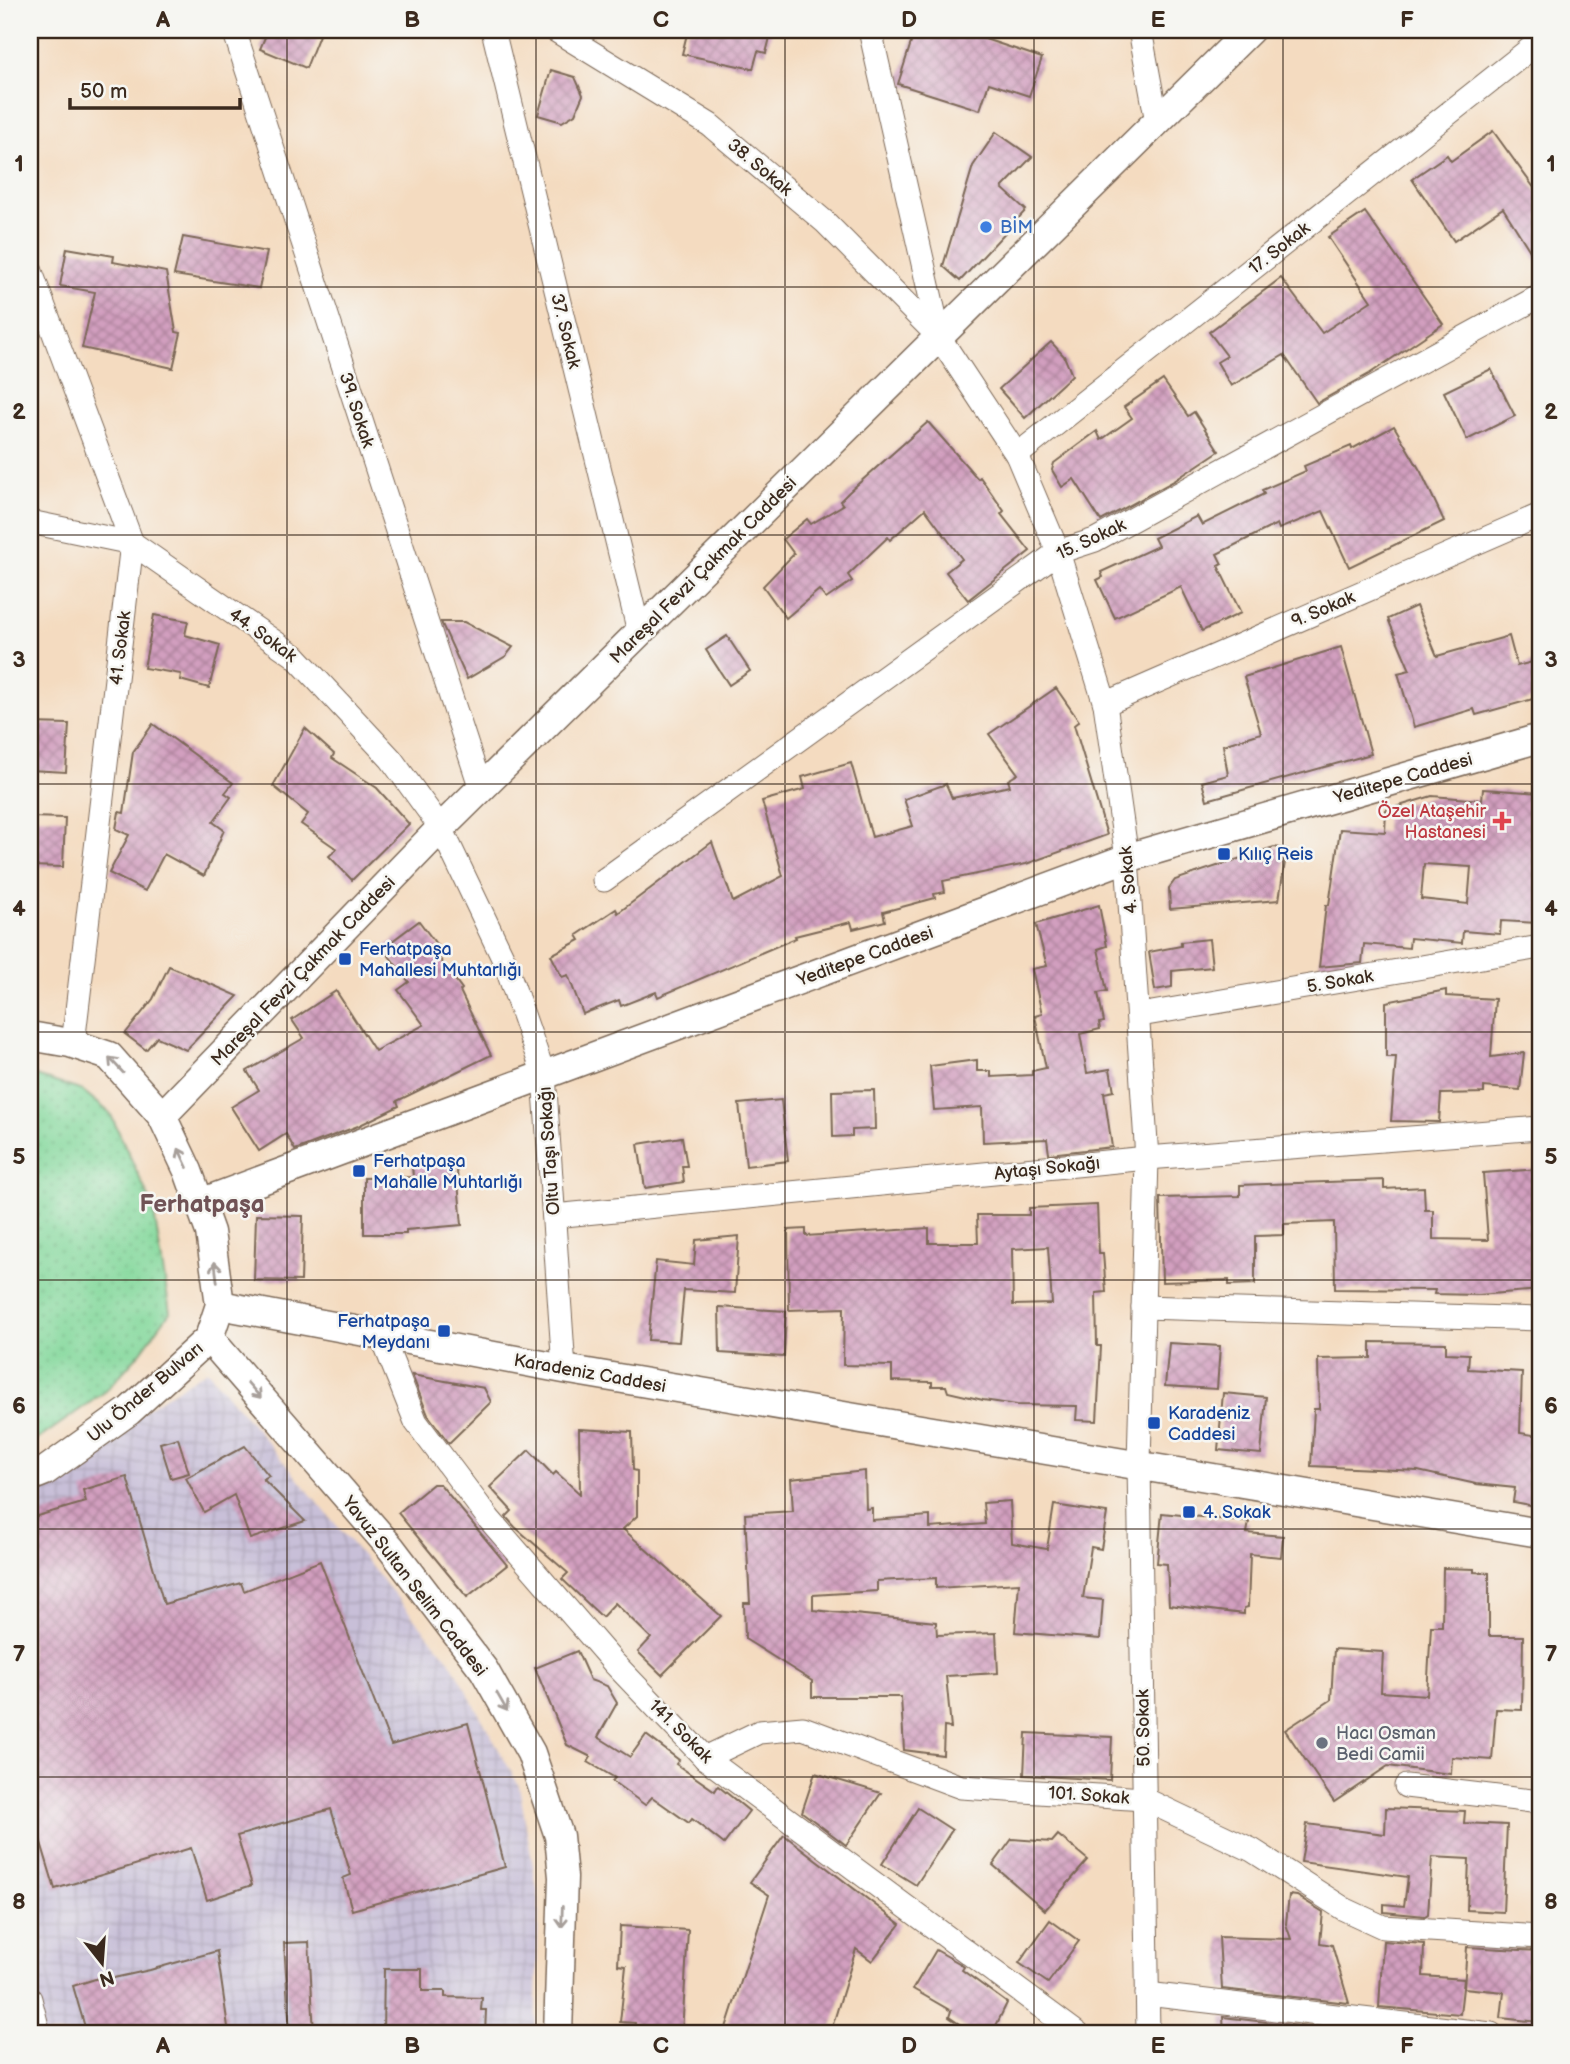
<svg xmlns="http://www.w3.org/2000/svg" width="1570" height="2064" font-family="'Balsamiq Sans',sans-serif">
	<defs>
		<pattern id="industrial-grid" width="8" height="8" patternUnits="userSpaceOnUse" patternTransform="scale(1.75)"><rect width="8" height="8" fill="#c8bfd8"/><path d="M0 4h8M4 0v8" fill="none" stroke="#ada4b9"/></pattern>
		<pattern id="park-dots" width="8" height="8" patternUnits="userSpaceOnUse" patternTransform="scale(1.75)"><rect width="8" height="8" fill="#83d89b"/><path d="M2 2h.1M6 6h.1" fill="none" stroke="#72ba85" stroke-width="1.8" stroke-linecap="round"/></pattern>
		<pattern id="building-cross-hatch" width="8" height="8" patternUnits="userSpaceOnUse" patternTransform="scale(1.75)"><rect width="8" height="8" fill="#d29fbf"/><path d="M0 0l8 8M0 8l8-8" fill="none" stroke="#ac829b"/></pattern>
	</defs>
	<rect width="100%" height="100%" fill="#f6f6f2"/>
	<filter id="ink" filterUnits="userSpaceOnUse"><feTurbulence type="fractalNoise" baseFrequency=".0143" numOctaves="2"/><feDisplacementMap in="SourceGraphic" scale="14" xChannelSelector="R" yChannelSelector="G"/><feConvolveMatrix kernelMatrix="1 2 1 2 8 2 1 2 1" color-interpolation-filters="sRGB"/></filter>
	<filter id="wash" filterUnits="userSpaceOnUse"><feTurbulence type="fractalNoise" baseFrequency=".00686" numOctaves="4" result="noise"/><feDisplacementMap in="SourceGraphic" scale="28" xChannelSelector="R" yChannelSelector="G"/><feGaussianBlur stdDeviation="1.57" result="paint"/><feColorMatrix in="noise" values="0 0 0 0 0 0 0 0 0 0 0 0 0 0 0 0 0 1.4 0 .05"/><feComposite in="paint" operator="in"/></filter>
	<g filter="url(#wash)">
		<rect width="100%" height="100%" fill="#f4dbc0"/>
		<!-- industrial -->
		<polygon fill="url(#industrial-grid)" points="207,1370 450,1661 519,1786 539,1900 535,2034 30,2034 30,1484"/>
		<!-- park -->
		<polygon fill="url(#park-dots)" stroke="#5f815c" stroke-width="2" points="30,1074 83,1091 110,1113 153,1207 170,1312 140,1353 106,1391 30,1445"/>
		<g id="blocks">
			<!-- building -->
			<g fill="url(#building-cross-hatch)" fill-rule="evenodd">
				<polygon points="268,30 321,30 306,68 260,49"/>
				<polygon points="688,30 772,30 766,53 758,51 753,69 682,54"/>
				<polygon points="915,30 978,30 976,36 1042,58 1029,96 989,83 980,110 898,84"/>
				<polygon points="551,70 575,77 583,95 575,114 562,122 538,115"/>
				<polygon points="1493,131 1540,196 1540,267 1503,208 1454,241 1412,179 1447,155 1451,161"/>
				<polygon points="996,132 1032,157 1002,188 1026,210 960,281 943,266 973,166"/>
				<polygon points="1365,212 1443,324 1369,374 1317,403 1284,355 1231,386 1217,362 1227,356 1209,332 1281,278 1322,333 1371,301 1328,237"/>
				<polygon points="183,237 267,252 259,288 174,275"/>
				<polygon points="67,248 114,256 113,262 166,272 176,332 181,333 173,368 82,348 95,292 60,286"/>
				<polygon points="1051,342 1064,356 1072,375 1025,418 999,389"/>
				<polygon points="1491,369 1515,416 1467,440 1444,392"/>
				<polygon points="1163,380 1188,416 1194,412 1219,451 1174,481 1101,521 1074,479 1062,487 1052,470 1054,463 1097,431 1101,440 1132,418 1124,407"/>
				<polygon points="928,422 978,479 980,477 1004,511 1001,514 1030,551 968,600 946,572 962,559 925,509 890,540 888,537 848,575 852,581 826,599 819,590 786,618 763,586 794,554 783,539 807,519 811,524 843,505 840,501 849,492"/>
				<polygon points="1394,426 1421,472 1444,521 1349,567 1323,511 1279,529 1277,524 1217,554 1222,564 1218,566 1241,613 1202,631 1181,587 1115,618 1097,580 1103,577 1101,572 1158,546 1154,538 1197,516 1202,525 1264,494 1262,490 1306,471 1304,466 1351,446 1352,449"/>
				<polygon points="1416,606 1437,656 1509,636 1517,666 1540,660 1540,697 1476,715 1474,709 1414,727 1398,673 1410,670 1388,619"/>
				<polygon points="154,615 188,621 185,635 220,645 209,688 180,680 181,674 144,668"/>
				<polygon points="441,622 464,622 513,647 506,656 467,679"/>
				<polygon points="727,636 750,671 729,685 706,650"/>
				<polygon points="1341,647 1371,754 1207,800 1202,782 1228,775 1223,745 1261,733 1244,677"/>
				<polygon points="1056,688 1079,721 1074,725 1107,835 1026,864 943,881 945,892 934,894 935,898 883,912 885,921 853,929 851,922 795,936 796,938 658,997 656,992 621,1006 619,1000 583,1014 568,975 562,977 551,955 580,940 577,935 616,909 618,913 712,842 733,902 783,876 762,801 805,789 802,777 851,763 872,837 913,826 904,799 946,784 952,798 1010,786 1008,780 1018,774 989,734"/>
				<polygon points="30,723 69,724 66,772 30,770"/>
				<polygon points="153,724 233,783 225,793 231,797 213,822 224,830 204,876 164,854 145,891 109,873 129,835 116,829 119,812 124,813 133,752"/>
				<polygon points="305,728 334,754 332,758 377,788 409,824 352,880 329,856 337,849 301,824 308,814 273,786"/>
				<path d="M1483,789L1540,793V920L1537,923L1501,921L1500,934L1463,931L1462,943L1410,938L1409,948L1364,944L1362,963L1319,967L1326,905H1329L1340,829L1385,832L1386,810L1432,796L1482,800ZM1424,864L1471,867L1468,904L1421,899Z"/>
				<polygon points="30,817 65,818 63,867 30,866"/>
				<polygon points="1274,847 1287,849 1279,900 1170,909 1169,888 1175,880"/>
				<polygon points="1099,905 1107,946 1098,949 1107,991 1098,993 1104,1022 1099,1023 1100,1029 1080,1034 1087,1073 1110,1069 1114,1091 1104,1093 1112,1147 1049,1154 1047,1139 983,1142 982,1107 934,1110 930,1066 977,1060 977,1071 991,1071 991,1077 1032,1075 1032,1071 1046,1068 1035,1016 1042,1014 1032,969 1047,966 1036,924"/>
				<polygon points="419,921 442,952 437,955 462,989 460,991 491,1055 397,1101 399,1106 358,1126 295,1150 286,1134 259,1151 231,1107 259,1090 247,1071 304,1038 292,1020 336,991 375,1051 424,1025 398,990 409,982 383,948"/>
				<polygon points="1209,939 1212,967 1172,971 1172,987 1155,990 1149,952 1181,946 1181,942"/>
				<polygon points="169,966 238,996 186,1050 157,1037 146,1050 125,1034 153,999"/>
				<polygon points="1446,990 1446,996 1495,999 1491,1057 1524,1053 1520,1090 1484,1087 1484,1093 1441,1094 1439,1122 1391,1121 1396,1057 1386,1057 1386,1002"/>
				<polygon points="874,1090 875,1129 852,1130 852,1136 833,1137 832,1091"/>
				<polygon points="781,1100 788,1161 746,1166 739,1104"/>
				<polygon points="682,1137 687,1166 682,1166 684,1182 645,1188 638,1144"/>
				<polygon points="456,1161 462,1225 406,1230 406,1234 364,1234 364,1178 413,1177 412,1165"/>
				<polygon points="1540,1169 1540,1290 1478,1295 1434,1294 1435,1290 1335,1289 1334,1222 1284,1224 1284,1235 1255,1236 1255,1284 1229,1285 1229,1280 1162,1282 1160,1198 1240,1196 1240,1185 1384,1180 1384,1189 1424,1187 1425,1210 1433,1210 1433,1239 1488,1240 1483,1173"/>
				<path d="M1097,1205L1099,1253H1103L1106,1292L1096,1293L1097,1346H1101L1097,1421L1076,1420L1077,1406L1017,1405L983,1400L948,1392L946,1386H932V1382L892,1381V1366L843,1365L844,1308L789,1310L788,1230L806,1229V1236L929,1228V1243H978L977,1215H1029V1208ZM1048,1247L1052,1304L1013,1305L1012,1249Z"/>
				<polygon points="256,1215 303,1216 301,1281 254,1280"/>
				<polygon points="739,1236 735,1293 684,1290 679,1342 648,1340 656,1261 694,1265 696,1240"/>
				<polygon points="719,1307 786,1311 784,1357 720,1353"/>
				<polygon points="1371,1342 1446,1343 1446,1353 1469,1354 1468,1369 1522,1372 1520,1433 1540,1436 1540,1507 1513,1502 1515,1488 1476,1484 1418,1471 1311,1466 1314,1409 1319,1409 1318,1359 1371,1358"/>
				<polygon points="1169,1343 1220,1346 1217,1389 1165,1386"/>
				<polygon points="412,1375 484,1388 491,1402 449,1443 428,1415"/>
				<polygon points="1223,1393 1266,1397 1261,1454 1218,1450"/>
				<polygon points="579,1429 632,1432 633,1470 637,1471 637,1516 623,1529 721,1616 662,1675 638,1652 651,1638 615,1603 602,1617 562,1579 568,1573 515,1527 506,1517 512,1511 490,1487 529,1450 553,1475 556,1472 580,1494"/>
				<polygon points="178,1438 189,1473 171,1478 160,1443"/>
				<polygon points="245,1446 269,1476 263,1479 305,1521 250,1539 234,1495 204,1512 186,1478"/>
				<polygon points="865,1471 866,1509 872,1508 872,1520 930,1516 930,1528 985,1524 983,1503 1010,1501 1012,1543 1047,1549 1054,1505 1107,1513 1101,1549 1091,1547 1083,1598 1103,1600 1100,1639 1015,1632 1019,1583 936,1588 936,1578 877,1581 877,1591 813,1595 813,1610 936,1622 937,1635 996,1633 998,1673 946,1676 951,1728 944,1727 943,1755 904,1750 901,1697 812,1697 812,1681 745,1639 744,1603 750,1603 745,1514 793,1511 791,1479"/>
				<polygon points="127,1477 164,1604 241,1583 244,1591 320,1561 391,1745 468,1723 505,1867 352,1910 343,1878 351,1875 331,1809 237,1836 252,1885 207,1900 191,1848 55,1889 36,1826 30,1827 30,1518 86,1502 83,1490"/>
				<polygon points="433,1484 440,1484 507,1565 467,1597 398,1513"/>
				<polygon points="1162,1513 1249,1522 1247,1533 1283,1536 1281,1557 1250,1554 1248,1607 1244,1608 1244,1614 1169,1605 1167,1564 1157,1563"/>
				<polygon points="1443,1568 1474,1569 1474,1572 1489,1573 1489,1636 1523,1636 1522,1710 1496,1709 1492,1760 1452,1757 1451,1774 1388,1766 1334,1802 1285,1730 1331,1700 1334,1649 1383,1652 1381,1692 1427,1695 1431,1626 1442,1626"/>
				<polygon points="577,1651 590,1680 607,1686 617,1703 598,1737 630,1757 646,1735 679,1760 676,1764 715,1791 718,1786 749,1811 724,1844 692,1819 689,1823 652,1797 645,1805 612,1781 615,1778 588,1762 591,1757 567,1745 535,1668"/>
				<polygon points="1026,1733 1112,1737 1110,1780 1024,1775"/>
				<polygon points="815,1773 881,1793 846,1845 802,1812"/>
				<polygon points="918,1808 952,1830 916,1885 882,1864"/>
				<polygon points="1386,1808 1465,1811 1464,1823 1507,1825 1503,1912 1467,1910 1469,1859 1432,1857 1428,1914 1425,1916 1384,1912 1384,1904 1404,1906 1408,1877 1301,1862 1307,1824 1385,1834"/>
				<polygon points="784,1835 900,1924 872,1961 856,1949 830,2034 724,2034 769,1895 750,1882"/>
				<polygon points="1058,1835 1088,1860 1045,1910 993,1865 1012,1839 1052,1842"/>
				<polygon points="1289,1895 1297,1896 1323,1912 1320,1943 1332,1945 1349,2003 1222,1989 1219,1937 1291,1939 1286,1924"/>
				<polygon points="1050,1920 1079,1941 1048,1983 1019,1963"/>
				<polygon points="620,1926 688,1930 682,2034 634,2031 635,2023 620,2022 626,1966 618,1965"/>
				<polygon points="1383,1941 1424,1944 1423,1976 1464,1979 1460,2014 1379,2007"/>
				<polygon points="309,1942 314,2034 290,2034 284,1943"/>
				<polygon points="1467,1947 1540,1951 1539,2022 1501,2018 1504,1992 1464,1988"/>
				<polygon points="936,1950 959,1963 964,1967 962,1970 1007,2003 992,2034 974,2034 949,2017 951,2011 913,1989"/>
				<polygon points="217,1951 229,2034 87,2034 73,1986 108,1975 109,1979 150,1970"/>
				<polygon points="384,1969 422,1969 422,1991 445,1991 445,1997 482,1998 481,2010 486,2010 485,2034 383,2034"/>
				<polygon points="1223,2017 1357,2033 1357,2034 1224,2034"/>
			</g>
		</g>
	</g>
	<g filter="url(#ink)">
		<use href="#blocks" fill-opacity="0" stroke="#7c6857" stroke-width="2"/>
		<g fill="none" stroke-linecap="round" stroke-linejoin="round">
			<!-- minor casing -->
			<g stroke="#7c6857" stroke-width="25">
				<g id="minor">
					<polyline points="234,30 481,789"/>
					<polyline points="493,30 639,632"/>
					<polyline points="555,30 710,125 825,222 939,337 1017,455 1058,552 1105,704 1127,858 1147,1158 1139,1463 1148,2034"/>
					<polyline points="870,30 939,334"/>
					<polyline points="1140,30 1157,122"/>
					<polyline points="30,269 132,543 73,1044"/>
					<polyline points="1017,455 1540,41"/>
					<polyline points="30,522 132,543 295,656 391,759 441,828 504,960 544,1075 564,1369"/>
					<polyline points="1105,704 1540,515"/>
					<polyline points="604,880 1058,552 1095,540 1540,296"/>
					<polyline points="1140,1015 1540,947"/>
					<polyline points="554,1216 1147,1158 1540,1128"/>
					<polyline points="1143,1307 1540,1319"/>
					<polyline points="382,1337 416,1422 489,1519 613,1662 705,1758 1078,2034"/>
					<polyline points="705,1758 759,1732 803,1728 961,1787 1144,1799 1252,1850 1344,1909 1383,1927 1540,1937"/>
					<polyline points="1406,1786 1540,1802"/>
					<polyline points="1147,1994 1491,2034"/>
					<polyline points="30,1999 39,2034"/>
				</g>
			</g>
			<!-- tertiary casing -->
			<g stroke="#7c6857" stroke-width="31">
				<g id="tertiary">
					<polyline points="30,1036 70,1043 109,1056 162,1116 188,1171 210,1232 220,1305 209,1338 129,1411 45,1471 30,1477"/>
					<polyline points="162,1116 441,828 1250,30"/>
					<polyline points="200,1203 1127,858 1540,738"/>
					<polyline points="220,1305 564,1369 1540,1533"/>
					<polyline points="209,1338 391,1548 484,1670 531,1753 559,1836 563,1877 558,2034"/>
				</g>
			</g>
			<!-- minor -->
			<use href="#minor" stroke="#fff" stroke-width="23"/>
			<!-- tertiary -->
			<use href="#tertiary" stroke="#fff" stroke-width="28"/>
		</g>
		<!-- one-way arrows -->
		<defs><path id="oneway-shaft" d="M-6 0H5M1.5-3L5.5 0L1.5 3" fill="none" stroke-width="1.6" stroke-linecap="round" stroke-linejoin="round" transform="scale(1.75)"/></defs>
		<g stroke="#a79f9a">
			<use href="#oneway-shaft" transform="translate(116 1065) rotate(-133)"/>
			<use href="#oneway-shaft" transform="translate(183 1158) rotate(-115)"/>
			<use href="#oneway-shaft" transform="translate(216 1272) rotate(-97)"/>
			<use href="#oneway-shaft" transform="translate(254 1390) rotate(49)"/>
			<use href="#oneway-shaft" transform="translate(502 1702) rotate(60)"/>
			<use href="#oneway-shaft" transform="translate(562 1917) rotate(92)"/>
		</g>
	</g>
	<!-- grid -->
	<path fill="none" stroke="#3b2a1e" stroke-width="2" stroke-opacity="0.55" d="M287,30V2034M536,30V2034M785,30V2034M1034,30V2034M1283,30V2034M30,287H1540M30,535H1540M30,784H1540M30,1032H1540M30,1280H1540M30,1529H1540M30,1777H1540"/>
	<!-- markers -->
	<circle fill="#3f7fe0" stroke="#f6f6f2" stroke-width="2.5" cx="986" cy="227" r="7"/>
	<path fill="#e0444e" stroke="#f6f6f2" stroke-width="2.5" d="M1498.5 810.5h7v7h7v7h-7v7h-7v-7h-7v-7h7z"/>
	<g fill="#1a4fb4" stroke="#f6f6f2" stroke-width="2.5">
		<rect x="1217" y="847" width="14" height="14" rx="3.5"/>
		<rect x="338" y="952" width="14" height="14" rx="3.5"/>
		<rect x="352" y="1164" width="14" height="14" rx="3.5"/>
		<rect x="437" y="1324" width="14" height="14" rx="3.5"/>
		<rect x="1147" y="1416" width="14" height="14" rx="3.5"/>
		<rect x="1182" y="1505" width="14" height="14" rx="3.5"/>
	</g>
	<circle fill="#6b7280" stroke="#f6f6f2" stroke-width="2.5" cx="1322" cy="1743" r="7"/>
	<g text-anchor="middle" stroke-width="5" stroke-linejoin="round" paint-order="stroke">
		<!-- street labels -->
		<g font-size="18" fill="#3b2a1e" stroke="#f6f6f2">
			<text transform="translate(760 167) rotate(40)" y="6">38. Sokak</text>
			<text transform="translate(1279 248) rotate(-38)" y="6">17. Sokak</text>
			<text transform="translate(566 331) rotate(76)" y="6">37. Sokak</text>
			<text transform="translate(357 410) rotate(72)" y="6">39. Sokak</text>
			<text transform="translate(1091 539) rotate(-25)" y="6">15. Sokak</text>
			<text transform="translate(703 570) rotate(-45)" y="6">Mareşal Fevzi Çakmak Caddesi</text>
			<text transform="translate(1323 609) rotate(-23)" y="6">9. Sokak</text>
			<text transform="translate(263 635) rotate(36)" y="6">44. Sokak</text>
			<text transform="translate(120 648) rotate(-83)" y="6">41. Sokak</text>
			<text transform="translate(1403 778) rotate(-16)" y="6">Yeditepe Caddesi</text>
			<text transform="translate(1128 880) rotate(-95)" y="6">4. Sokak</text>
			<text transform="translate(865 956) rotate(-20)" y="6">Yeditepe Caddesi</text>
			<text transform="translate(303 971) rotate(-46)" y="6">Mareşal Fevzi Çakmak Caddesi</text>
			<text transform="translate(1340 981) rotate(-10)" y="6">5. Sokak</text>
			<text transform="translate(549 1151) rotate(-94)" y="6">Oltu Taşı Sokağı</text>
			<text transform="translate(1047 1168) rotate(-6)" y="6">Aytaşı Sokağı</text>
			<text transform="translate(590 1373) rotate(10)" y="6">Karadeniz Caddesi</text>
			<text transform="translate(145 1392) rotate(-40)" y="6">Ulu Önder Bulvarı</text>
			<text transform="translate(415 1586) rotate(52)" y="6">Yavuz Sultan Selim Caddesi</text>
			<text transform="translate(1143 1728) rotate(-91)" y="6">50. Sokak</text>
			<text transform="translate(681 1731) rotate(45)" y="6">141. Sokak</text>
			<text transform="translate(1089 1795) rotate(4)" y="6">101. Sokak</text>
		</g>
		<!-- shop labels -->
		<g font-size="18" fill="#366cbe" stroke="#f6f6f2" text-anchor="start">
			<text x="1000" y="233">BİM</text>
		</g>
		<!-- health labels -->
		<g font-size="18" fill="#be3a42" stroke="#f6f6f2" text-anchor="end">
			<text x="1486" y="817">Özel Ataşehir<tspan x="1486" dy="21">Hastanesi</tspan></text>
		</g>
		<!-- transit labels -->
		<g font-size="18" fill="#164399" stroke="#f6f6f2" text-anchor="start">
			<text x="1238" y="860">Kılıç Reis</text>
			<text x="359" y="955">Ferhatpaşa<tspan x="359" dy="21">Mahallesi Muhtarlığı</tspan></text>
			<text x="373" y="1167">Ferhatpaşa<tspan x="373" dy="21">Mahalle Muhtarlığı</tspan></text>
			<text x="430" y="1327" text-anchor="end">Ferhatpaşa<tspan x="430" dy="21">Meydanı</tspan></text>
			<text x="1168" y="1419">Karadeniz<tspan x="1168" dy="21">Caddesi</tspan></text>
			<text x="1203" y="1518">4. Sokak</text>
		</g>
		<!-- worship labels -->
		<g font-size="18" fill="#5b616d" stroke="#f6f6f2" text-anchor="start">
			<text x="1336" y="1739">Hacı Osman<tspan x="1336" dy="21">Bedi Camii</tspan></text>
		</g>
		<!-- district labels -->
		<g font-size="24" font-weight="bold" fill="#705356" stroke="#f6f6f2">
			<text x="202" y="1212">Ferhatpaşa</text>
		</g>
	</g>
	<!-- margin -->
	<rect width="1570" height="2064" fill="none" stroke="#f6f6f2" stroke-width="77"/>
	<!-- north arrow -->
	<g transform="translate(102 1963) rotate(163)" stroke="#f6f6f2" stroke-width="5" paint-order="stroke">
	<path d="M0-5L12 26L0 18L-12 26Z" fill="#3b2a1e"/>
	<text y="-10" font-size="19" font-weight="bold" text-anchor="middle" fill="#3b2a1e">N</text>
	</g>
	<!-- scale -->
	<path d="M70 98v10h170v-10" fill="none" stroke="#3b2a1e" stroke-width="3.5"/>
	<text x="80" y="98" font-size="21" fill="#3b2a1e" stroke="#f6f6f2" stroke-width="5" paint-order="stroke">50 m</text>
	<rect x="38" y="38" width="1494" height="1987" fill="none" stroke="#3b2a1e" stroke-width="2.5"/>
	<g font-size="23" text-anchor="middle" font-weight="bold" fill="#3b2a1e">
		<text x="163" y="27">A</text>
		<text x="412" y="27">B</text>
		<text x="661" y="27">C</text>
		<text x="909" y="27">D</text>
		<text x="1158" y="27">E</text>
		<text x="1407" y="27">F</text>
		<text x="19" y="171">1</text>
		<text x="1551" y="171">1</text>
		<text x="19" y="419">2</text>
		<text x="1551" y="419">2</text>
		<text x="19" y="667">3</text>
		<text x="1551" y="667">3</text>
		<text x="19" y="916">4</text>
		<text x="1551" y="916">4</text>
		<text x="19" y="1164">5</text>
		<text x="1551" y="1164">5</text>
		<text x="19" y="1413">6</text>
		<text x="1551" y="1413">6</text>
		<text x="19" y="1661">7</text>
		<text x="1551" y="1661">7</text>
		<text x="19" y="1909">8</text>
		<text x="1551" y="1909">8</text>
		<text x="163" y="2053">A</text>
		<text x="412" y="2053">B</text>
		<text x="661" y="2053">C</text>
		<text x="909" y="2053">D</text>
		<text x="1158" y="2053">E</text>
		<text x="1407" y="2053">F</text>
	</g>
</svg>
